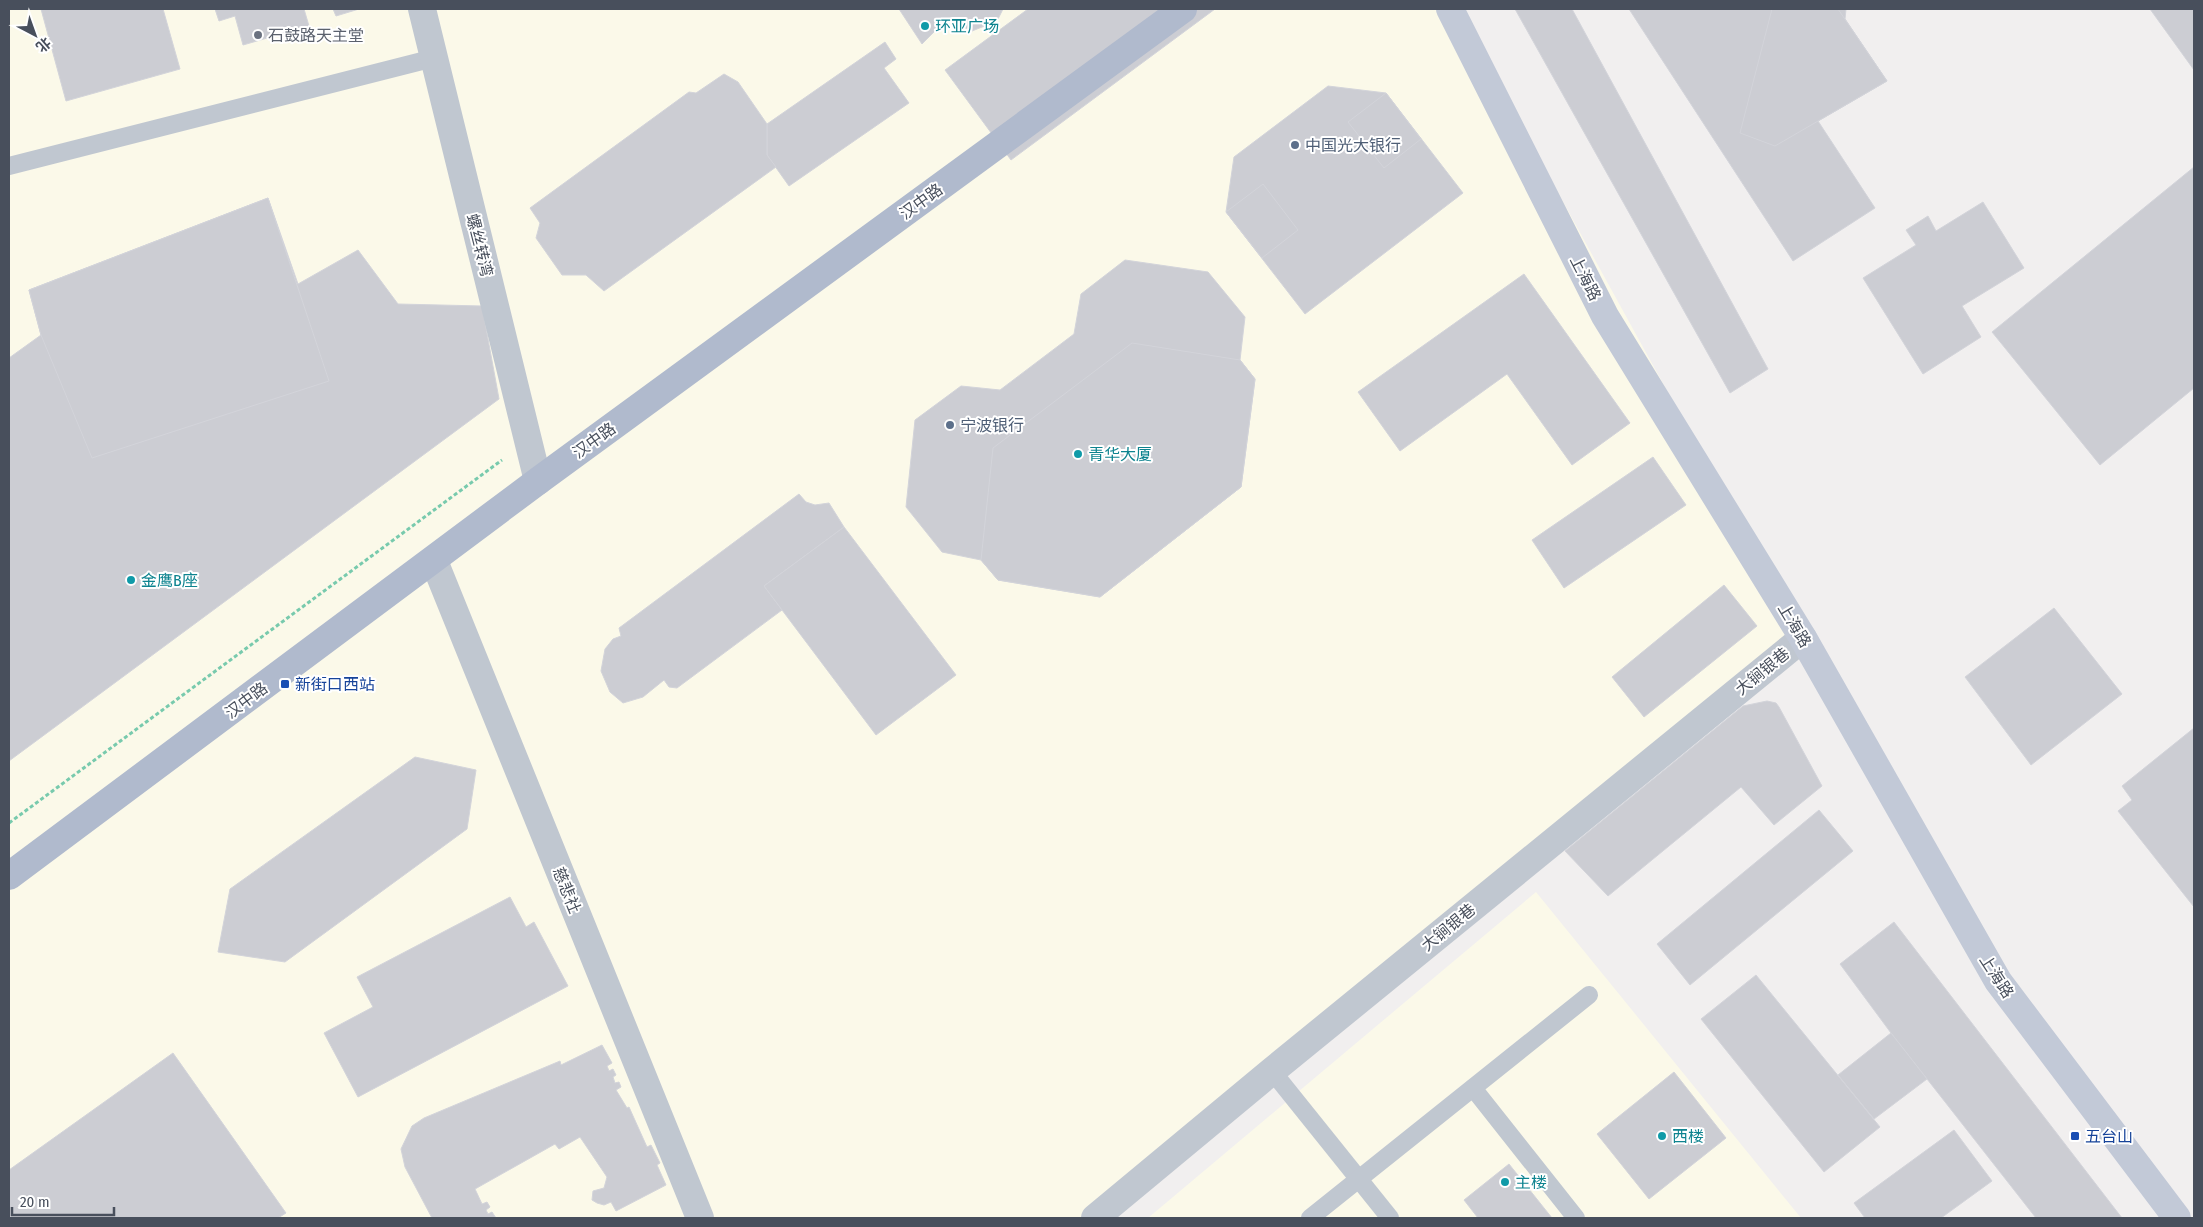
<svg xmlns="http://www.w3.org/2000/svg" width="2203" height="1227" font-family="'Fira Sans Condensed','Noto Sans SC',sans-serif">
	<rect width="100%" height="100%" fill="#f1efef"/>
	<!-- commercial -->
	<g fill="#fbf9e9">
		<polygon points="9,9 1457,9 1803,638 1098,1218 9,1218"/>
		<polygon points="1536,892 1801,1218 1148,1218"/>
	</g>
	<!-- building -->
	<g fill="#cccdd3" stroke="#d3d4da">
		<polygon points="41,9 163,9 180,69 66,101"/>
		<polygon points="215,9 304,9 309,26 243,45 235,16 219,21"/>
		<polygon points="333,9 359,9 336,16"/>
		<polygon points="899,9 1003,9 997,21 972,31 947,19 922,44"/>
		<polygon points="1028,9 1215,9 1011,160 945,70"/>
		<polygon points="1515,9 1572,9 1768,369 1730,393"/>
		<polygon points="1629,9 1846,9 1845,19 1887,81 1818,121 1875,208 1793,261"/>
		<polygon points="1772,9 1838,9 1887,81 1775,146 1740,133"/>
		<polygon points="2150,9 2194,9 2194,70"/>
		<polygon points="885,42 896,59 884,68 909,103 789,186 767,155 767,124"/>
		<polygon points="724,74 738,82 767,124 767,155 776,167 604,291 586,275 562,275 536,238 540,223 530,208 689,92 696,93"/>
		<polygon points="1328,86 1386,93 1463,193 1305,314 1226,212 1234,157"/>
		<polygon points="1386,93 1421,139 1384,168 1348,122"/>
		<polygon points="2194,167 2194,388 2100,465 1992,332"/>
		<polygon points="1263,184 1298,230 1262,258 1226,212"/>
		<polygon points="268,198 298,284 358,250 398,304 482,306 499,399 9,761 9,358 41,335 29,290"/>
		<polygon points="268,198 329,381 92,458 41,335 29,290"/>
		<polygon points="1983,202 2024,268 1962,306 1981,337 1923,374 1863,278 1916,245 1906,230 1928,216 1936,231"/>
		<polygon points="1125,260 1208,272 1245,317 1240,360 1255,379 1241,487 1100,597 998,580 981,560 942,552 906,507 915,420 961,386 1000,390 1074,334 1081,294"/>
		<polygon points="1524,274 1630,423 1572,465 1507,374 1400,451 1358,392"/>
		<polygon points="1132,343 1240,360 1255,379 1241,487 1100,597 998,580 981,560 993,448"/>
		<polygon points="1653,457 1686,505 1564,588 1532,540"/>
		<polygon points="799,494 806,502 815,505 829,503 844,527 764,586 782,610 677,688 669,687 664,680 643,697 623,703 610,692 601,671 605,649 613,639 621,636 619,628"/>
		<polygon points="844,527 956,675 876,735 764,586"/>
		<polygon points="1724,585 1757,626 1644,717 1612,677"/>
		<polygon points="2054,608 2122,694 2031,765 1965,677"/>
		<polygon points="1767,701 1776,703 1779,707 1822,786 1774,825 1741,787 1608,896 1565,851 1743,706"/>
		<polygon points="2194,728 2194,907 2118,811 2132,800 2122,786"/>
		<polygon points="415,757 476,770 467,829 285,962 218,952 230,889"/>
		<polygon points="1819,810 1853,851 1690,985 1657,944"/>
		<polygon points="510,897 526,927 534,922 568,986 358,1097 324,1033 373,1007 357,977"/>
		<polygon points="1894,922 2122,1218 2036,1218 1891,1033 1840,964"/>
		<polygon points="1756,975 1880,1127 1824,1172 1701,1019"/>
		<polygon points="1891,1033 1927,1079 1874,1119 1838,1075"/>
		<polygon points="602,1045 612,1063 607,1066 609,1071 613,1069 616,1075 613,1077 615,1083 619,1082 621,1087 616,1090 627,1108 629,1107 647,1147 651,1145 660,1163 657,1165 666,1185 616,1211 611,1202 604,1205 597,1203 592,1200 593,1191 604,1188 607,1177 580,1137 559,1149 555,1144 475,1189 482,1204 487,1202 490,1207 486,1210 488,1214 492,1212 496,1218 432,1218 405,1167 401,1149 412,1126 424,1118 560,1061 561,1065"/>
		<polygon points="173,1053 286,1213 278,1218 9,1218 9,1170"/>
		<polygon points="1674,1072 1726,1138 1649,1199 1597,1134"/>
		<polygon points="1954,1130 1992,1181 1941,1218 1865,1218 1854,1203"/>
		<polygon points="1509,1164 1552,1218 1478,1218 1464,1200"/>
	</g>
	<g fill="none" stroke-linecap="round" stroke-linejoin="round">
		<!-- path -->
		<polyline stroke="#78caad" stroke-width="3" stroke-dasharray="4 2.5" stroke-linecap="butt" points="9,823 502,460"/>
		<!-- lane -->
		<g stroke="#c0c7d0" stroke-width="18">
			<polyline points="9,166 434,58"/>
			<polyline points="1272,1071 1390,1218"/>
			<polyline points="1473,1088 1576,1218"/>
			<polyline points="1310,1218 1589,995"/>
		</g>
		<!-- street -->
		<g stroke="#c0c7d0" stroke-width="28">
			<polyline points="422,9 538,481"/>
			<polyline points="434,561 700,1218"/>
			<polyline points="1095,1218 1272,1071 1803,638"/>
		</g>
		<!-- secondary -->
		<polyline stroke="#c2c9d7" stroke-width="28" points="1450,9 1605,316 1803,638 1998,981 2177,1218"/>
		<!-- primary -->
		<polyline stroke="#b0bacd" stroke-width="28" points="9,876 538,481 1183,9"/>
	</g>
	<!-- markers -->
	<g fill="#0f9aa8" stroke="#fff" stroke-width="2">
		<circle cx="925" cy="26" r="5"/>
		<circle cx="1078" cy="454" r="5"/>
		<circle cx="131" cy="580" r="5"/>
		<circle cx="1662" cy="1136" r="5"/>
		<circle cx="1505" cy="1182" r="5"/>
	</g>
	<circle fill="#6b7280" stroke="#fff" stroke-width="2" cx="258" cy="35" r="5"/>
	<g fill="#5c6f8a" stroke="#fff" stroke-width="2">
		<circle cx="1295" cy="145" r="5"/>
		<circle cx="950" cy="425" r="5"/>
	</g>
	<g fill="#1a4fb4" stroke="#fff" stroke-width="2">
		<rect x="280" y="679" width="10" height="10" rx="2.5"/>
		<rect x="2070" y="1131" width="10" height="10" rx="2.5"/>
	</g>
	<g text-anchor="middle" stroke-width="4" stroke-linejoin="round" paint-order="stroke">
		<!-- culture labels -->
		<g font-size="16" fill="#0d838f" stroke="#fff" text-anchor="start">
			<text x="935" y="32">环亚广场</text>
			<text x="1088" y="460">青华大厦</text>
			<text x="141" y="586">金鹰B座</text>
			<text x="1672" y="1142">西楼</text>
			<text x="1515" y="1188">主楼</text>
		</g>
		<!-- worship labels -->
		<g font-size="16" fill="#5b616d" stroke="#fff" text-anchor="start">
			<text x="268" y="41">石鼓路天主堂</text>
		</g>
		<!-- service labels -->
		<g font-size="16" fill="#4e5e75" stroke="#fff" text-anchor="start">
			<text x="1305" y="151">中国光大银行</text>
			<text x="960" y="431">宁波银行</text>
		</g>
		<!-- street labels -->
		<g font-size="16" fill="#484f5c" stroke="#fff">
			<text transform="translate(921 201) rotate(-36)" y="6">汉中路</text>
			<text transform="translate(480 245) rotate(76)" y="6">螺丝转湾</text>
			<text transform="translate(1586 278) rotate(63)" y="6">上海路</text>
			<text transform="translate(594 440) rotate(-36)" y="6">汉中路</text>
			<text transform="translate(1795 625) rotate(59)" y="6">上海路</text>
			<text transform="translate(1762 671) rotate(-39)" y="6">大锏银巷</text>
			<text transform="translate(246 700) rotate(-37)" y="6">汉中路</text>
			<text transform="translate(567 890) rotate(68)" y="6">慈悲社</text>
			<text transform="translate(1448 927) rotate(-39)" y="6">大锏银巷</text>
			<text transform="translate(1997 976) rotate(57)" y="6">上海路</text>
		</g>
		<!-- transit labels -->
		<g font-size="16" fill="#164399" stroke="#fff" text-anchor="start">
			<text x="295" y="690">新街口西站</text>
			<text x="2085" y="1142">五台山</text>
		</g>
	</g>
	<!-- border -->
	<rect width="2203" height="1227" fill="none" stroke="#484f5c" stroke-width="20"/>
	<!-- north arrow -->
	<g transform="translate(35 35) rotate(139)" stroke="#ffffff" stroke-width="4" paint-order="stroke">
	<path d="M0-4L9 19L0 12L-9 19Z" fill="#484f5c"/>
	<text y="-8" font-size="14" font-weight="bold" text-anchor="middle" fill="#484f5c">北</text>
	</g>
	<!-- scale -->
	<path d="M12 1207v8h102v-8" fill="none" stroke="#484f5c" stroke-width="2.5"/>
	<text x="20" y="1207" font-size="15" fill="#484f5c" stroke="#ffffff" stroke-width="4" paint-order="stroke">20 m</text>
</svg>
